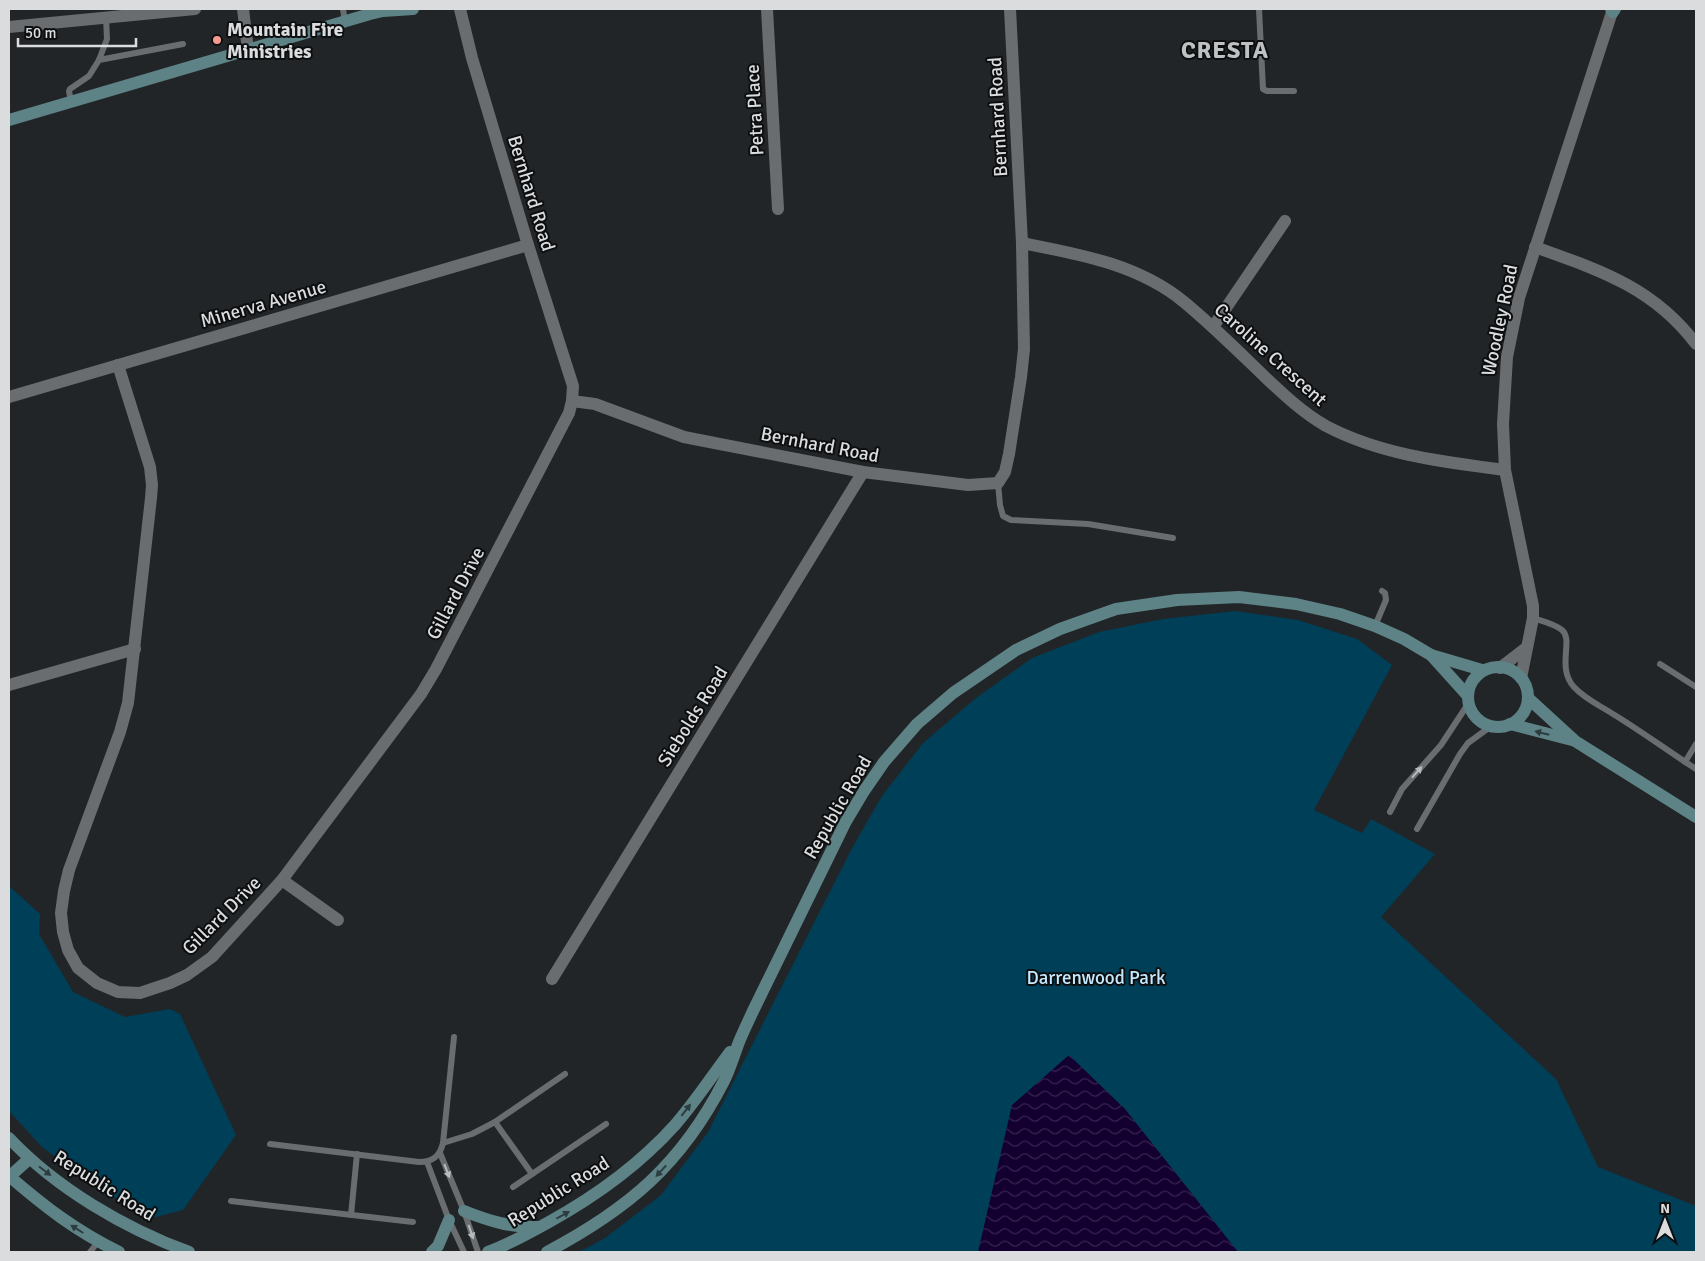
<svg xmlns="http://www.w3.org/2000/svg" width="1705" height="1261" font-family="Signika,sans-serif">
	<defs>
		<pattern id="water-waves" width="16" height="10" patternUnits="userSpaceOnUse" patternTransform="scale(1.25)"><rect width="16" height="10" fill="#130031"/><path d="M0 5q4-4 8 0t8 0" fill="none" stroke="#35254e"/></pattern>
	</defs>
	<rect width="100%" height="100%" fill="#222527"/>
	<!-- park -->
	<g fill="#003f58">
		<polygon points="1235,611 1298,620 1357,639 1392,665 1314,810 1362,833 1371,819 1435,854 1381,917 1556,1079 1598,1167 1696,1206 1696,1252 579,1252 605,1238 661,1195 708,1132 852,848 882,796 923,743 976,698 1032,658 1099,632 1163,619"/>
		<polygon points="9,886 40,914 39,934 73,992 125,1017 170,1009 180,1014 236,1135 183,1210 152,1218 104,1192 42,1147 9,1111"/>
	</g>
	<!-- water -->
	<polygon fill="url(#water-waves)" points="1069,1055 1125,1109 1238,1252 978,1252 1012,1105"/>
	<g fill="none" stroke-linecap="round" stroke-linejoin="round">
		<!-- lane -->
		<g stroke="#6a6d6f" stroke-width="6">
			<polyline points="343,9 345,22"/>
			<polyline points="1259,9 1263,89 1267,91 1294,91"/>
			<polyline points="99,60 183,44"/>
			<polyline points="71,102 69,91 70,89 89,76 99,60 107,39 106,17"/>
			<polyline points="998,483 1000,505 1003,516 1011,520 1088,524 1173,538"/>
			<path d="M1533,618C1542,621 1555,624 1562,630C1574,640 1556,667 1574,687C1585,699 1599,705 1613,714C1641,731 1668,751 1696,769"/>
			<polyline points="1375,626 1386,600 1385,593 1382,591"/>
			<polyline points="1660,664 1696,687"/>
			<polyline points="1685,762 1696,744"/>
			<polyline points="1390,812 1402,789 1441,745 1468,704"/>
			<polyline points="1417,829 1460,754 1468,743 1490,727"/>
			<polyline points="495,1122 532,1174"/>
			<polyline points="443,1143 472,1134 495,1122 565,1074"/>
			<path d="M270,1144L419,1162C433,1162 440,1156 443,1143L454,1037"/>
			<polyline points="440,1153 464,1211 478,1252"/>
			<polyline points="427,1162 449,1220 464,1252"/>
			<polyline points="513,1187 606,1124"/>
			<polyline points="231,1201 413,1222"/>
			<polyline points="351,1215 357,1154"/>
			<polyline points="90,1252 98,1242"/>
		</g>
		<!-- street -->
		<g stroke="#6a6d6f" stroke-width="12">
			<polyline points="243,9 248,50"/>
			<polyline points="767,9 778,209"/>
			<polyline points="9,27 195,9"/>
			<path d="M1022,243C1078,254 1138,264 1184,302C1212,325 1238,351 1264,376C1283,394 1303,413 1326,426C1381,455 1444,462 1505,470"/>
			<path d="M1535,247C1599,270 1653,287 1696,344"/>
			<polyline points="1213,327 1285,221"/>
			<polyline points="118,365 150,467 152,485 151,498 128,703 120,732 69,870 64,891 61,913 63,932 68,950 78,968 97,983 118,992 140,993 170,983 187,975 212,957 282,880 421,694 436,669 569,413 572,401 573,386 528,245 472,58 460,9"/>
			<polyline points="9,397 528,245"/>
			<polyline points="572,401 595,404 684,437 863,472 968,485 998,483 1005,472 1009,454 1021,377 1024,349 1022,243 1010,9"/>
			<polyline points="1500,668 1526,648"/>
			<polyline points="1521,678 1533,618 1533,606 1505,470 1503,424 1507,357 1519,298 1613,9"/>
			<polyline points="9,685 135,649"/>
			<polyline points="282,880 338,920"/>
			<polyline points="552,979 863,472"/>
		</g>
		<!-- secondary -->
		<g stroke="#5d8387" stroke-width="12">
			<polyline points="1611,9 1613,12 1615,9"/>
			<polyline points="9,120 370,14 383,11 413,9"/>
			<polyline points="1431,655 1468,696"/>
			<circle cx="1498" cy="697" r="30"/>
			<polyline points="1528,698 1575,741 1696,817"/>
			<polyline points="1510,724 1572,740"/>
			<path d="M9,1138C56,1188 124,1228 189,1252"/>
			<path d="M9,1176C45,1207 76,1231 119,1252"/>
			<polyline points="9,1177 29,1159"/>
			<path d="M464,1211C489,1221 512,1228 539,1227"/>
			<polyline points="432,1252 438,1246 449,1220"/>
			<path d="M488,1252C510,1244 529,1233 549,1222C596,1196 639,1165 675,1125C695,1102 712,1076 730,1052"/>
			<path d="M547,1252C628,1209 681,1165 724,1081C730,1069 734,1055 739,1042C743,1032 748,1022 753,1011C784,949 814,886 845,823L864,791L884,762L917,724L953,693L1016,650L1060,629L1116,609L1177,600L1239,597L1296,604L1340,614L1375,626L1404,639L1431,655L1482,670"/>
		</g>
	</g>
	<!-- one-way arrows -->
	<defs><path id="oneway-solid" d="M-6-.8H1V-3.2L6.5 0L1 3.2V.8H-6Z" transform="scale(1.25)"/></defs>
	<g fill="#2d3d3f">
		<use href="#oneway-solid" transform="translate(1542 733) rotate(-166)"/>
		<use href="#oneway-solid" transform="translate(686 1110) rotate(-52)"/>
		<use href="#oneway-solid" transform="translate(45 1171) rotate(37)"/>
		<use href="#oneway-solid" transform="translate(661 1171) rotate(133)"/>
		<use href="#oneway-solid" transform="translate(563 1215) rotate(-29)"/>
		<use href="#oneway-solid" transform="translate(77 1229) rotate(-148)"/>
	</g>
	<g fill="#b8bbbc">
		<use href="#oneway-solid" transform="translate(1417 772) rotate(-48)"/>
		<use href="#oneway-solid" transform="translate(447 1171) rotate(69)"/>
		<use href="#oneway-solid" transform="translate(471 1232) rotate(71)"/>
	</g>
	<!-- markers -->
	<circle fill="#f59c92" stroke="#0d0e0f" stroke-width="2" cx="217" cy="40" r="5"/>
	<g text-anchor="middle" stroke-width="4" stroke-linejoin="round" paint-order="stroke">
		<!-- poi labels -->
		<g font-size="19" font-weight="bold" fill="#dadcdd" stroke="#0d0e0f" text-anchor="start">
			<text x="227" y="36">Mountain Fire<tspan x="227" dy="22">Ministries</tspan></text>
		</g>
		<!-- street labels -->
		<g font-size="19" fill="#dadcdd" stroke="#0d0e0f">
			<text transform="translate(754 110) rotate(-93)" y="7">Petra Place</text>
			<text transform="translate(997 117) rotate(-93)" y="7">Bernhard Road</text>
			<text transform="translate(532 193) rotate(73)" y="7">Bernhard Road</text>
			<text transform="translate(263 303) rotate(-16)" y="7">Minerva Avenue</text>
			<text transform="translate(1499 320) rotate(-78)" y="7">Woodley Road</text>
			<text transform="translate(1271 354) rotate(42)" y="7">Caroline Crescent</text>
			<text transform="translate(820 444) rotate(11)" y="7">Bernhard Road</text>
			<text transform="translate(455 593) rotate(-62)" y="7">Gillard Drive</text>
			<text transform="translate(692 716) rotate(-58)" y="7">Siebolds Road</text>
			<text transform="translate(837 807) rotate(-60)" y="7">Republic Road</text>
			<text transform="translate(221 915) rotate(-45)" y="7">Gillard Drive</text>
			<text transform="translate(105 1185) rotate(32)" y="7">Republic Road</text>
			<text transform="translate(558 1191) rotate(-32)" y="7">Republic Road</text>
		</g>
		<!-- park labels -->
		<g font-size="19" fill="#c3e9fe" stroke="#0d0e0f">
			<text x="1096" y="984">Darrenwood Park</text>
		</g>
		<!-- district labels -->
		<g font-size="24" font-weight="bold" letter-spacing="1" fill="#bdc1c3" stroke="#0d0e0f">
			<text x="1225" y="58">CRESTA</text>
		</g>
	</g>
	<!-- border -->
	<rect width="1705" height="1261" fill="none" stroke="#dadcdd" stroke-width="20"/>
	<!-- north arrow -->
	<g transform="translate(1665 1221)" stroke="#0d0e0f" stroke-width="4" paint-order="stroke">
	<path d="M0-4L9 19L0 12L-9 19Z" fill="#dadcdd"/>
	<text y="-8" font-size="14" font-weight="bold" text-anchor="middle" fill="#dadcdd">N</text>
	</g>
	<!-- scale -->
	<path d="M18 38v8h118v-8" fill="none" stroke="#dadcdd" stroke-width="2.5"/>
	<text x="25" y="38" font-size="15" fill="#dadcdd" stroke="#0d0e0f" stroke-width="4" paint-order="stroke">50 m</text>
</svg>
